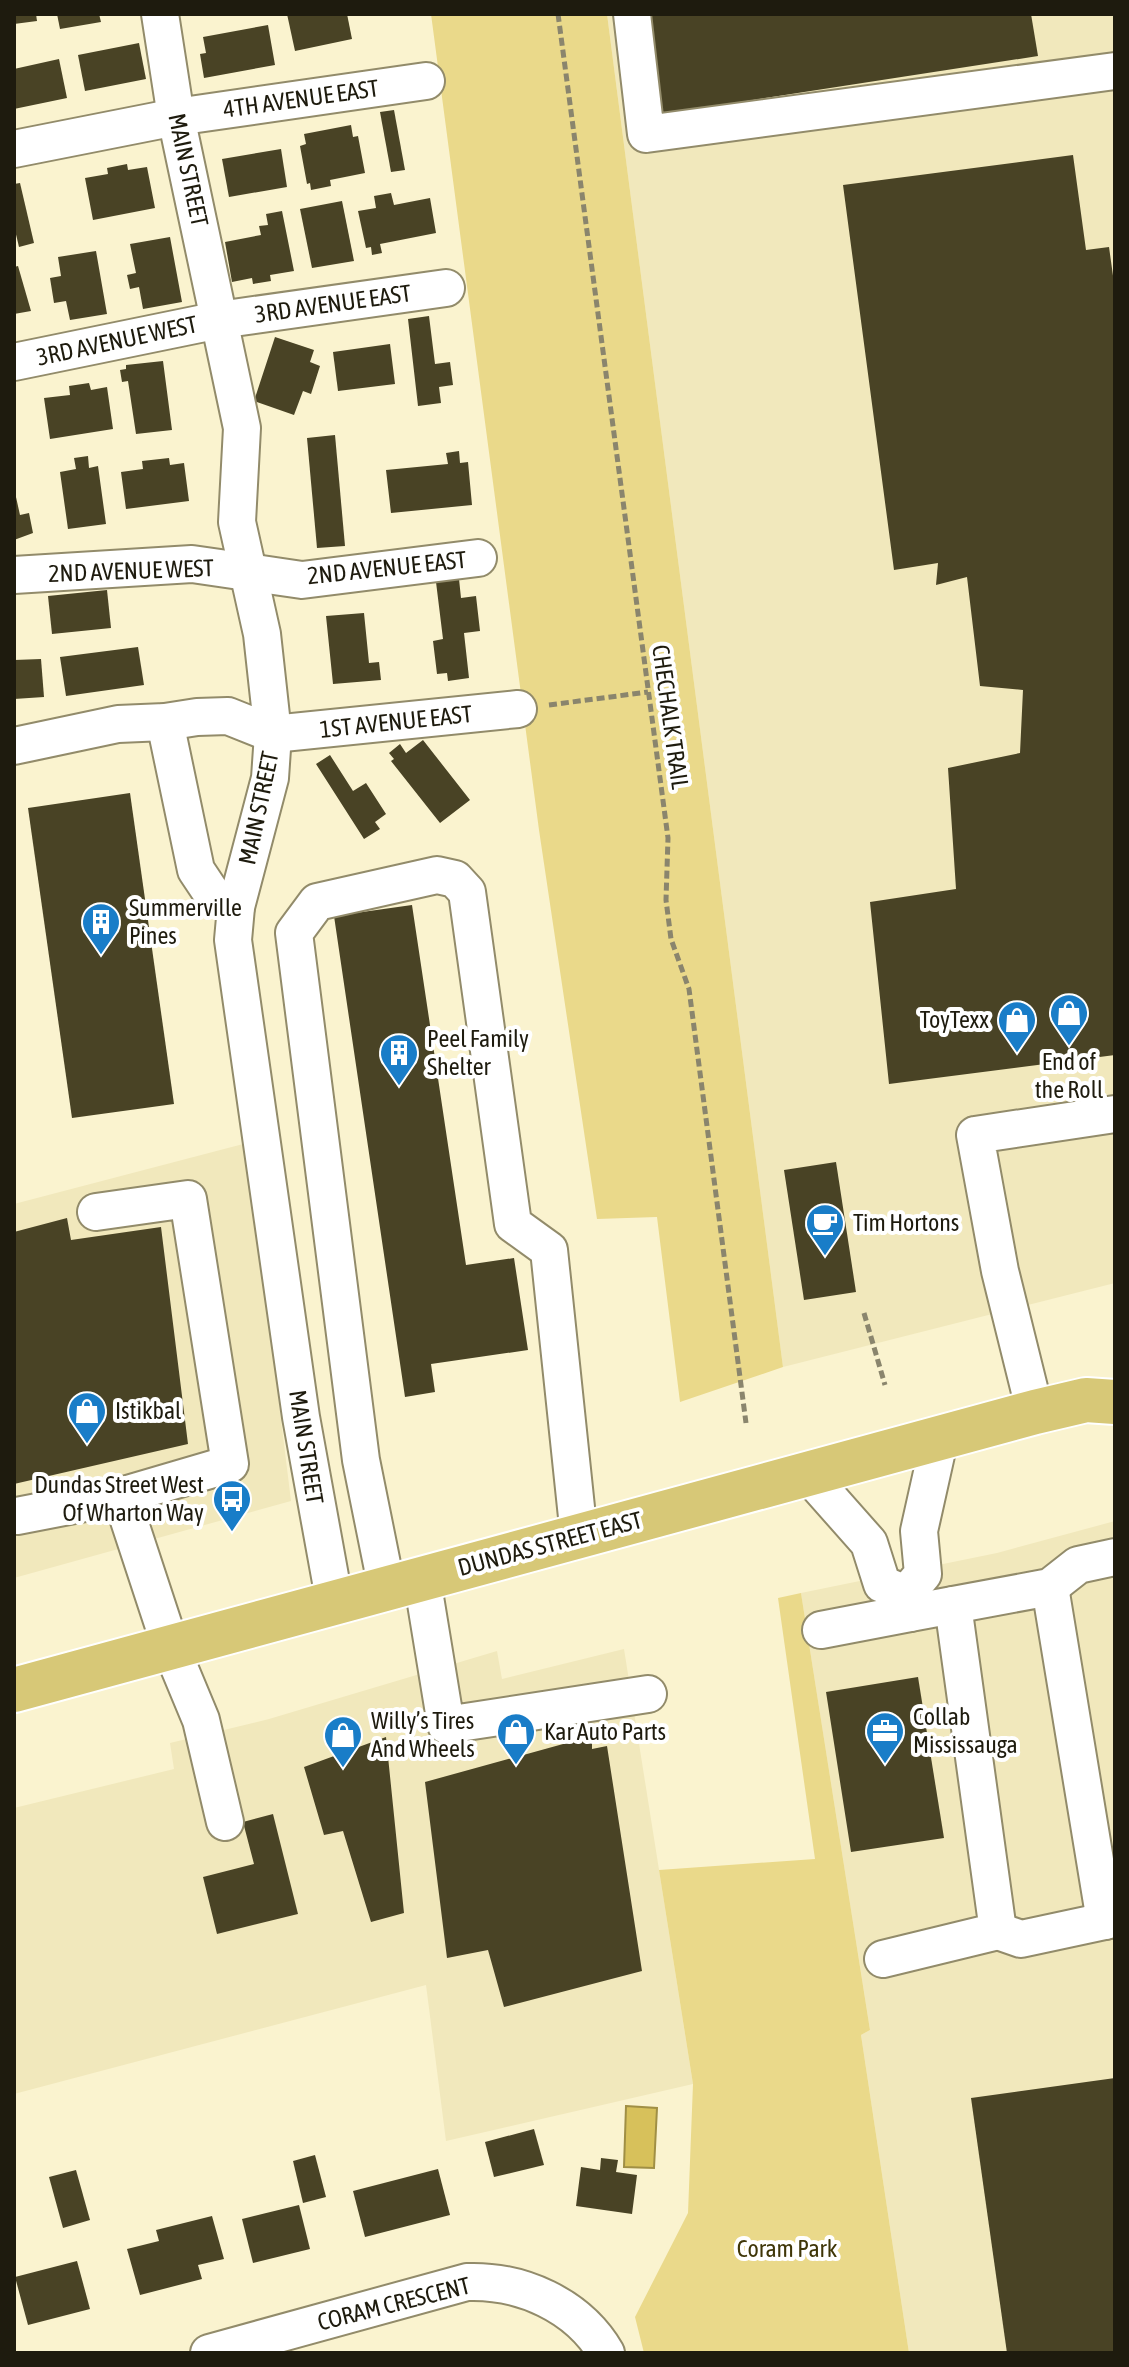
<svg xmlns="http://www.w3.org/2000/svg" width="1129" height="2367" font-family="'Asap Condensed',sans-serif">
	<rect width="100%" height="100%" fill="#faf3cf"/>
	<!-- built -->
	<g fill="#f1e8bc">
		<polygon points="607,14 1115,14 1115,1283 783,1367"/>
		<polygon points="247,1143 291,1501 14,1578 14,1204"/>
		<polygon points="1115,1521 1115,2353 909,2353 861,2035 870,2030 801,1593 997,1553"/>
		<polygon points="624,1649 693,2084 446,2141 426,1985 14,2094 14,1808 174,1769 170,1743 269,1719 497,1651 502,1679"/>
	</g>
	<!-- green -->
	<g fill="#ead98a">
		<polygon points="431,14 607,14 783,1367 680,1402 657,1217 597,1219 539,830"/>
		<polygon points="801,1593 870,2030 861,2035 909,2353 644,2353 635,2317 688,2213 693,2084 659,1870 815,1859 778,1598"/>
	</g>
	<!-- water -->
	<polygon fill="#d7c15b" stroke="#a08f44" stroke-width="2" points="626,2106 657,2108 654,2168 624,2167"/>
	<!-- building -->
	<g fill="#494325">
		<polygon points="14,14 36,14 37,21 14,24"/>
		<polygon points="57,14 99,14 101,22 60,29"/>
		<polygon points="287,14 347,14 352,39 295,51"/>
		<polygon points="639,14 1031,14 1038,56 655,115"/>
		<polygon points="268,25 275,65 204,78 200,54 206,53 203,37"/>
		<polygon points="139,43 146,79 85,91 78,55"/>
		<polygon points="59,59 67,98 14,109 14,69"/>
		<polygon points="394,110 405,170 391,172 380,112"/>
		<polygon points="351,125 353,137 358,136 365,173 330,180 331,186 311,190 310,183 307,184 300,146 306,144 304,134"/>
		<polygon points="281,149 287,187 229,197 222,159"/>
		<polygon points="1073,155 1086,250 1109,247 1115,290 1115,1055 889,1084 870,902 956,889 948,768 1020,753 1023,690 980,686 967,577 936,585 938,563 894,570 843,185"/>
		<polygon points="127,164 128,170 147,167 155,208 93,220 85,178 108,174 107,168"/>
		<polygon points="20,183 34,243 19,247 14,226 14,184"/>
		<polygon points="391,193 394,205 430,198 436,233 380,244 382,253 372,255 371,247 366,248 358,211 376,208 374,196"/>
		<polygon points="342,201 354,261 312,268 300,209"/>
		<polygon points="282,211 294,271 270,275 271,281 253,284 252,278 232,282 225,242 261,235 259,226 268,225 266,214"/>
		<polygon points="170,237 182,302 143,309 139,287 130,289 127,275 136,273 130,244"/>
		<polygon points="96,251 107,314 70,320 66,301 54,303 50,278 61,276 58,257"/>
		<polygon points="18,266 31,311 14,314 14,267"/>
		<polygon points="429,316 435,364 450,362 453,385 439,387 441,403 418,406 408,319"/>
		<polygon points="275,337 314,350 310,362 320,366 311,394 303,391 294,415 254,401"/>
		<polygon points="390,344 395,384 338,391 333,352"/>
		<polygon points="163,361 172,430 136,434 128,381 122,382 120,370 126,369 126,365"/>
		<polygon points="89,383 91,390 107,387 113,429 50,439 44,398 70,395 69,386"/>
		<polygon points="335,435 345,546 317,548 307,438"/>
		<polygon points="459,451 460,463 468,462 472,505 391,513 386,470 448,464 446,453"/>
		<polygon points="88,456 89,468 98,466 106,524 68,529 60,472 76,469 74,458"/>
		<polygon points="169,458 170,465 184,463 189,501 126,509 121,472 143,469 142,461"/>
		<polygon points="14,488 20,515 29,513 33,533 14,540"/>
		<polygon points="459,579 461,598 476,596 480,631 464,633 469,678 448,681 447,673 437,674 433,641 443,639 436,582"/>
		<polygon points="107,590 111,628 52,634 48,596"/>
		<polygon points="364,613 369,663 379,662 381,680 333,684 326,616"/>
		<polygon points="138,647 144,685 66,696 60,657"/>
		<polygon points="41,659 44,697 14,699 14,660"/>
		<polygon points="423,740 470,800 440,823 391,761 394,759 389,753 400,744 406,753"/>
		<polygon points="330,755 353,791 366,783 386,814 375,822 380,829 364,839 316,764"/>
		<polygon points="130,793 174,1104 72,1118 28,808"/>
		<polygon points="412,905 466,1265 514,1258 528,1350 431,1364 435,1392 405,1397 334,916"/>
		<polygon points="836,1162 856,1292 804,1300 784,1170"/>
		<polygon points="67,1218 71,1240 161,1227 188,1444 14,1484 14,1232"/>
		<polygon points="918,1677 944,1838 851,1852 826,1692"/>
		<polygon points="592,1736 592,1749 607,1746 642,1971 504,2007 488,1950 447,1958 425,1782"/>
		<polygon points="386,1737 404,1913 371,1922 343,1831 324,1835 304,1767"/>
		<polygon points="273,1814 298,1914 217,1934 203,1877 254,1864 243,1822"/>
		<polygon points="1115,2078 1115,2353 1007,2353 971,2098"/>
		<polygon points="534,2129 544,2165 494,2177 485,2142"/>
		<polygon points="315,2155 326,2197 303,2203 293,2161"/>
		<polygon points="601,2158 618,2160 616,2172 637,2175 632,2214 576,2206 581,2167 600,2170"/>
		<polygon points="438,2169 450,2215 365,2237 353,2191"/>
		<polygon points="76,2170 90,2220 63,2228 49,2177"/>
		<polygon points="299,2205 310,2249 253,2263 242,2219"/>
		<polygon points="212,2216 224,2259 198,2265 202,2279 140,2295 127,2249 159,2241 156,2230"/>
		<polygon points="77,2261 90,2309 28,2325 15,2277"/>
	</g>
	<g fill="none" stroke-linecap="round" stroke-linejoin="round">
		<!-- minor casing -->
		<g stroke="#928b6a" stroke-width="40">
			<g id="minor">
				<polyline points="160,14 176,117 242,428 237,522 262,634 273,734 270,778 236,907 233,940 301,1417 335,1604"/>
				<polyline points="632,14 646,134 1115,71"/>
				<polyline points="14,149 176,117 426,81"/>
				<polyline points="14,362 219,320 446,288"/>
				<polyline points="14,575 192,564 302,580 478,558"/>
				<polyline points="165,722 196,870 212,894 236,907"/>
				<polyline points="14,746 118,724 165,722 197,717 228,716 273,734 518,709"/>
				<polyline points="96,1212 188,1199 230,1464 121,1496 171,1648 201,1720 225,1822"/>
				<polyline points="1035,1412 1000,1271 975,1135 1115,1114"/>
				<polyline points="807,1473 869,1543 882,1584 906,1594"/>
				<polyline points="17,1516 121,1496"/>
				<polyline points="422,1579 446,1725 648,1694"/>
				<polyline points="1050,1587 1105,1921 1115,1918"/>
				<polyline points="387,1589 361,1460 294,933 317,902 437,875 455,879 467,892 513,1224 549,1250 579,1536"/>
				<polyline points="906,1594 923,1574 919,1531 940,1437"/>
				<polyline points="910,1613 1050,1587 1078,1565 1115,1557"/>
				<polyline points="821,1630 910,1613 906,1594"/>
				<polyline points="998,1931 1021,1939 1105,1921"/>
				<polyline points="883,1959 998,1931 953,1605"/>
				<path d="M209,2353L467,2282C521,2280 578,2305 606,2353"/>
			</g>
		</g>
		<!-- major casing -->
		<g stroke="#fff" stroke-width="48">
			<polyline id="major" points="14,1690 1035,1412 1086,1400 1115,1402"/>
		</g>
		<!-- path -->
		<g stroke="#8a856d" stroke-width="5" stroke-dasharray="8 4" stroke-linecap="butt">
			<polyline points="558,14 668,838 666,900 671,939 689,989 746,1423"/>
			<polyline points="549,705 648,692"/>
			<polyline points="864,1313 885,1385"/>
		</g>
		<!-- minor -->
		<use href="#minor" stroke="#fff" stroke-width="36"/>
		<!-- major -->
		<use href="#major" stroke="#d7c877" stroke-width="44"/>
	</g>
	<!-- icons -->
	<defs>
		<g id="building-pin" transform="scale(2)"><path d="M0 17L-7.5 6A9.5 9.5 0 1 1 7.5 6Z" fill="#197dc8" stroke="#fff"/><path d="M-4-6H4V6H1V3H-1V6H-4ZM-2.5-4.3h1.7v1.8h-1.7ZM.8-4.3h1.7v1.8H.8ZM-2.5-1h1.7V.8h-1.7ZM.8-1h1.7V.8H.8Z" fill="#fff"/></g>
		<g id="shop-pin" transform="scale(2)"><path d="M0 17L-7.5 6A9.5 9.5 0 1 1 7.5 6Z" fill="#197dc8" stroke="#fff"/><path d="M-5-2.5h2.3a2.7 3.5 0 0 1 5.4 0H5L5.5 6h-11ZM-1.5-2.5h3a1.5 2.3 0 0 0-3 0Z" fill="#fff"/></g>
		<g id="cafe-pin" transform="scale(2)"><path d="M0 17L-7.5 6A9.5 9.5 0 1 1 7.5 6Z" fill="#197dc8" stroke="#fff"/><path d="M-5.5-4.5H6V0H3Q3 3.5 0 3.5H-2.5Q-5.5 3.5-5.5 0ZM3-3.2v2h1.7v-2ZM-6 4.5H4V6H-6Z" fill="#fff"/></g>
		<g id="bus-pin" transform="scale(2)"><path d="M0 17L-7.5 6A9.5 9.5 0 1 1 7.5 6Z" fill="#197dc8" stroke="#fff"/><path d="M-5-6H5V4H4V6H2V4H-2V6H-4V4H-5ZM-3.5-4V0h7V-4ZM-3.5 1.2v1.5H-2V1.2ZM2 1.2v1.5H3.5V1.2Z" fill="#fff"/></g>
		<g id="office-pin" transform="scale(2)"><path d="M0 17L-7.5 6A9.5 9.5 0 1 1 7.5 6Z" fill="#197dc8" stroke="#fff"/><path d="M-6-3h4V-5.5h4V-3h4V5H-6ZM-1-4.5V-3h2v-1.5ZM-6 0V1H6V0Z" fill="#fff"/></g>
	</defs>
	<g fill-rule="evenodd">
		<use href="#building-pin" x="101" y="922"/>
		<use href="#shop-pin" x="1069" y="1013"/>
		<use href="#shop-pin" x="1017" y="1020"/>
		<use href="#building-pin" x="399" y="1053"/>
		<use href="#cafe-pin" x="825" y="1223"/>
		<use href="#shop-pin" x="87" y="1411"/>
		<use href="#bus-pin" x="232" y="1499"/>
		<use href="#office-pin" x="885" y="1731"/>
		<use href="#shop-pin" x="516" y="1732"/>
		<use href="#shop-pin" x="343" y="1735"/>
	</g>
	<g text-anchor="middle" stroke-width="8" stroke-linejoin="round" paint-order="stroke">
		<!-- street labels -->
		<g font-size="24" fill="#1e1b0e" stroke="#fff">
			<text transform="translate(301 99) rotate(-8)" y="8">4TH AVENUE EAST</text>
			<text transform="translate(188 170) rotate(78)" y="8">MAIN STREET</text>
			<text transform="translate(333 304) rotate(-8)" y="8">3RD AVENUE EAST</text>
			<text transform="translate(117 341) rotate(-12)" y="8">3RD AVENUE WEST</text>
			<text transform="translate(387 568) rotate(-6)" y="8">2ND AVENUE EAST</text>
			<text transform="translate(131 571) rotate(-2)" y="8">2ND AVENUE WEST</text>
			<text transform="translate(670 717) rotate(82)" y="8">CHECHALK TRAIL</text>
			<text transform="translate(396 722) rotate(-6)" y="8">1ST AVENUE EAST</text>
			<text transform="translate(259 808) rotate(-78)" y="8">MAIN STREET</text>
			<text transform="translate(306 1447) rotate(81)" y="8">MAIN STREET</text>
			<text transform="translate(550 1544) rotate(-15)" y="8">DUNDAS STREET EAST</text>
			<text transform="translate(394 2304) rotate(-14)" y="8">CORAM CRESCENT</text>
		</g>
		<!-- poi labels -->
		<g font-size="24" fill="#1e1b0e" stroke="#fff" text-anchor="start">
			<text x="129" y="916">Summerville<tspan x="129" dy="28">Pines</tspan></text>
			<text x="989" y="1028" text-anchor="end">ToyTexx</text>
			<text x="427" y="1047">Peel Family<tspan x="427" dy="28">Shelter</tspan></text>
			<text x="1069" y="1070" text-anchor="middle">End of<tspan x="1069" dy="28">the Roll</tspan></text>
			<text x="853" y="1231">Tim Hortons</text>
			<text x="115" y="1419">Istikbal</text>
			<text x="204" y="1493" text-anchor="end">Dundas Street West<tspan x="204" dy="28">Of Wharton Way</tspan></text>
			<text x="913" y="1725">Collab<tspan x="913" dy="28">Mississauga</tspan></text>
			<text x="371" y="1729">Willy’s Tires<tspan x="371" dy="28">And Wheels</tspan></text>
			<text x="544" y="1740">Kar Auto Parts</text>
		</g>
		<!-- park labels -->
		<g font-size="24" fill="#3f3608" stroke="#fff">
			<text x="787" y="2257">Coram Park</text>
		</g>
	</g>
	<!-- border -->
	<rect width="1129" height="2367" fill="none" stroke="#1e1b0e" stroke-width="32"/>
</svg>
